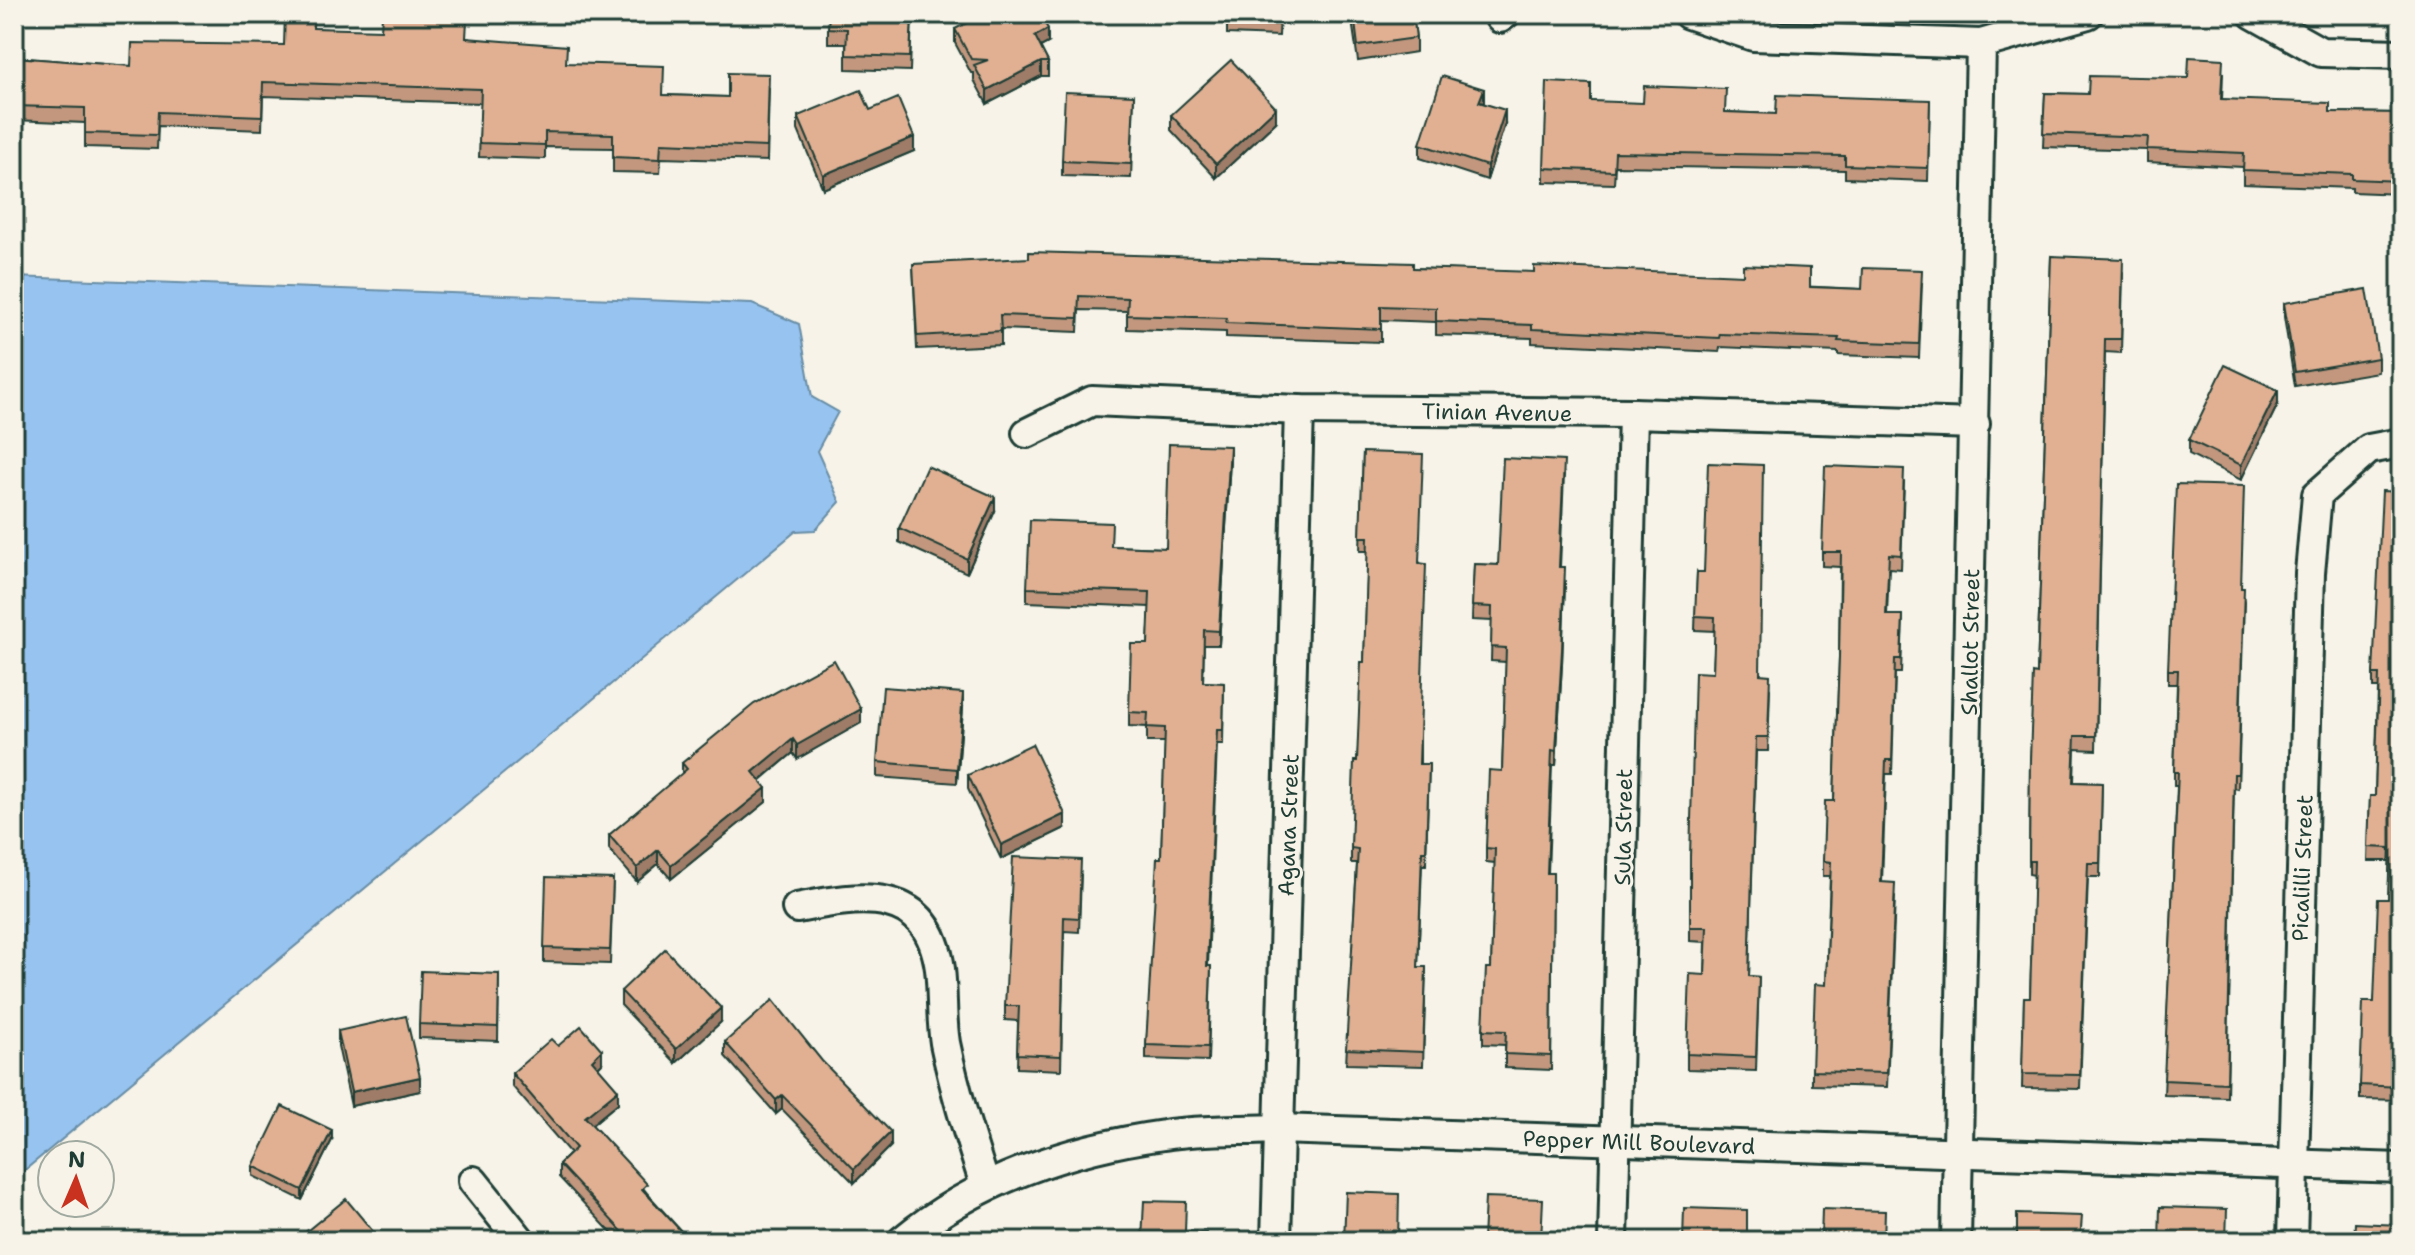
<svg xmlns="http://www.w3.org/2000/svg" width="2415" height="1255" font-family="'Shantell Sans',sans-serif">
	<rect width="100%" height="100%" fill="#f7f3e8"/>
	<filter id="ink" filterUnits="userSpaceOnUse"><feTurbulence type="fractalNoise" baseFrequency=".0125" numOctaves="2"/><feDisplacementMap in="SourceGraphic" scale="16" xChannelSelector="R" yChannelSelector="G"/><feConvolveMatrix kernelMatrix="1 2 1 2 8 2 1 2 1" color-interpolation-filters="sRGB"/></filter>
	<g filter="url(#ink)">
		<!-- water -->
		<polygon fill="#97c3f0" stroke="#678da5" stroke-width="2" points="14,277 752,304 799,324 812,397 838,412 817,451 840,502 815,530 796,531 14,1179"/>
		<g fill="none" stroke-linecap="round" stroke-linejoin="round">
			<!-- minor casing -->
			<g stroke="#1f3d34" stroke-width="34">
				<g id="minor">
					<polyline points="1688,14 1753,36 1981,44 2088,14"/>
					<polyline points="2253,14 2321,52 2401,54"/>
					<polyline points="1500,18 1505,14"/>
					<polyline points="1027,433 1092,401 1299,410 1633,413 1975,424"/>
					<path d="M797,908C862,895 928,885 940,969C943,994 941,1019 945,1043C955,1092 970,1138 985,1185"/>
					<polyline points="473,1181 521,1241"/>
					<path d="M902,1241C975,1180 1070,1148 1164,1135C1201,1129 1241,1131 1279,1129L2401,1168"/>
					<polyline points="1276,1241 1299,410"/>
					<polyline points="1613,1241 1633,413"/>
					<polyline points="1956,1241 1981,44"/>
					<polyline points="2292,1241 2310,573 2317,495 2369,449 2401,443"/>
				</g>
			</g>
			<!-- minor -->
			<use href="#minor" stroke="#f7f3e8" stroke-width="28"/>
		</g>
		<!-- wall -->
		<g fill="#c2977e" stroke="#1f3d34" stroke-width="2">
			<polygon points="912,14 910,71 846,69 846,43 828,43 828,28"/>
			<polygon points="1280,14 1279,36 1227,34 1227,20"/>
			<polygon points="1351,14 1413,14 1416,38 1416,52 1358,61"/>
			<polygon points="313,28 467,38 567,63 663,95 728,97 769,88 767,161 661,158 660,173 613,172 613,148 545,147 545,159 479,157 481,103 263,96 262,130 158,126 157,149 85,147 85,123 14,120 14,57 131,66 284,45"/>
			<polygon points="955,29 1048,43 1040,47 1048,62 1048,76 1041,76 987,104 974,80 974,73 971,73 955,43"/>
			<polygon points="2223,73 2222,99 2330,112 2401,113 2401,194 2352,192 2352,188 2243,184 2243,167 2147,162 2147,150 2043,147 2045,93 2088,94"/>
			<polygon points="1134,95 1131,178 1062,176 1062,161"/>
			<polygon points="1930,100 1928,181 1845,178 1845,170 1615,166 1614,184 1544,182 1544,168 1591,101 1725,112 1776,114"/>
			<polygon points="870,110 914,151 823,189 798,130 798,116"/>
			<polygon points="1171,115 1276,122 1216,178 1171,130"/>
			<polygon points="1505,124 1487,180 1420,158 1420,144"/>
			<polygon points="2051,256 2123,273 2121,353 2105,352 2096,750 2075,749 2074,782 2102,783 2100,877 2088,877 2080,1089 2022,1088 2024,997 2030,997 2034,875 2029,874 2030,760 2037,674"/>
			<polygon points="913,264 1413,268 1862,289 1922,283 1919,358 1838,355 1838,352 1720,347 1719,352 1532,343 1532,338 1436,335 1436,322 1381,320 1381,342 1226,337 1226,332 1127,329 1127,311 1079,310 1078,332 1001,329 1001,345 917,349"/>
			<polygon points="2284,303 2378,358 2378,372 2295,386 2284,317"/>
			<polygon points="2278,404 2241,480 2189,454 2189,440"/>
			<polygon points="1363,452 1420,563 1420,764 1429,764 1426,865 1422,865 1418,967 1426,967 1423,1066 1346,1064 1357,863 1351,863 1351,848 1364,662 1368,551 1360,551"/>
			<polygon points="1230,460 1219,645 1204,645 1203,682 1224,683 1223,744 1217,744 1208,966 1211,966 1208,1061 1146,1059 1146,1045 1161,858 1165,742 1147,742 1147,727 1129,726 1129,712 1148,644 1150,607 1027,602 1027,588 1111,546 1166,548"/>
			<polygon points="1564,475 1560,567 1565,582 1562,664 1556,765 1552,765 1548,873 1553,873 1551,1070 1505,1068 1505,1045 1483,1044 1483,1030 1491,968 1495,863 1486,862 1486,848 1502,771 1506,662 1491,661 1492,621 1472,620 1474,564 1498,565"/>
			<polygon points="1904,483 1901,569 1889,568 1887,615 1903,615 1901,673 1895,673 1892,774 1886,774 1882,882 1895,897 1887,1087 1812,1085 1812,1071 1826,985 1830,876 1823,876 1823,861 1834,801 1839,657 1840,567 1822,566 1822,552"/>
			<polygon points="2401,492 2401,1100 2360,1099 2360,1085 2374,1002 2388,899 2390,861 2368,861 2370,796 2375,796 2378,688 2373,688 2373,674"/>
			<polygon points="995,511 967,573 899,542 899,528"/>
			<polygon points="1697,572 1770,689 1768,751 1756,751 1749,976 1759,977 1756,1071 1687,1069 1687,1054 1705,975 1706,942 1690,941 1690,857 1713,673 1715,631 1695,630"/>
			<polygon points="2241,588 2244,602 2238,789 2234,788 2227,1097 2164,1095 2177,786 2174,786 2174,772 2177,684 2168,684 2168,670"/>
			<polygon points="963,708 957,783 877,777 877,762"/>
			<polygon points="861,723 797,759 793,753 760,781 766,802 671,879 658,864 637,882 609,849 609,835 682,774 682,763"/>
			<polygon points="968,775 1065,828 1001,859 968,789"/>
			<polygon points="1081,874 1079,932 1064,931 1061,1070 1017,1068 1018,1021 1005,1020 1005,1006"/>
			<polygon points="613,879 610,964 544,962 544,948"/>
			<polygon points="499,974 498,1041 419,1038 419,1024"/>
			<polygon points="621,991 721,1022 676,1063 621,1005"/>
			<polygon points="338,1031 420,1091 351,1106 338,1046"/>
			<polygon points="725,1042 891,1146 854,1183 782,1109 776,1114 725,1056"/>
			<polygon points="558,1046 602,1063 598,1067 618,1103 592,1125 647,1193 690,1241 619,1241 559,1177 559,1164 570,1153 512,1086 512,1073"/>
			<polygon points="332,1140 302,1200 253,1176 253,1166"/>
		</g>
		<!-- shaded-wall -->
		<g fill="#9e7b67" stroke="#1f3d34" stroke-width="2">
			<polygon points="1048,29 1048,43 1035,50 1035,36"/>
			<polygon points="1041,62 1041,76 987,104 987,90"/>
			<polygon points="1484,89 1484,103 1479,102"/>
			<polygon points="1276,108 1276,122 1216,178 1216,164"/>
			<polygon points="1505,110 1505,124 1487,180 1487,166"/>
			<polygon points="914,137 914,151 823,189 823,175"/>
			<polygon points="2278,390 2278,404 2241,480 2241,465"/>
			<polygon points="1230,446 1230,460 1219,645 1219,631"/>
			<polygon points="995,497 995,511 967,573 967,559"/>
			<polygon points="1565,582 1562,664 1556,765 1556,751"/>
			<polygon points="963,693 963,708 957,783 957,769"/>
			<polygon points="861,709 861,723 797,759 797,745"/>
			<polygon points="793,739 793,753 753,786 753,772"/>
			<polygon points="766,788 766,802 671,879 671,865"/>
			<polygon points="1065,814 1065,828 1001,859 1001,845"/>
			<polygon points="658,850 658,864 637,882 637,868"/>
			<polygon points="721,1008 721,1022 676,1063 676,1049"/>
			<polygon points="602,1050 602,1063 592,1073 592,1060"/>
			<polygon points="420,1077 420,1091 351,1106 351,1092"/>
			<polygon points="618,1090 618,1103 585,1130 585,1117"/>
			<polygon points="782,1095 782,1109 776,1114 776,1100"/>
			<polygon points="332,1130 332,1140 302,1200 302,1190"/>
			<polygon points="891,1132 891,1146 854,1183 854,1169"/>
		</g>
		<!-- building -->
		<g fill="#e1b093" stroke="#1f3d34" stroke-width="2">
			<polygon points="285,14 313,14 313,28 381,30 382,16 467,20 466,38 567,46 566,63 664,66 663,95 728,97 728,73 769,74 767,147 661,143 660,159 613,157 613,134 545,132 545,145 479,143 481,89 263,82 262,116 158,112 157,135 85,133 85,108 14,106 14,57 131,66 132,43 284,45"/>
			<polygon points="829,14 912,14 910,57 846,55 847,29 828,28"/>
			<polygon points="984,14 1040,14 1048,29 1035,36 1048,62 1041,62 987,90 974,65 988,60 971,59 955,29"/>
			<polygon points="1228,14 1279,14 1279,22 1227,20"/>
			<polygon points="1354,14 1413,14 1416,38 1358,46"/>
			<polygon points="2189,57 2223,59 2221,99 2330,103 2330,112 2401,113 2401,181 2352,179 2352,174 2243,170 2244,153 2147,149 2148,137 2043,133 2045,93 2088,94 2089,76 2188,78"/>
			<polygon points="1231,60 1276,108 1216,164 1171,115"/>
			<polygon points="1442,76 1484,89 1479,102 1505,110 1487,166 1420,144"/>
			<polygon points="1547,82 1591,84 1591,101 1643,103 1644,86 1726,89 1725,112 1776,114 1777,95 1930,100 1928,168 1845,165 1845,156 1615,152 1614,171 1544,168"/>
			<polygon points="861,90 870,110 898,98 914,137 823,175 798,116"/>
			<polygon points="1065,92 1134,95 1131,164 1062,161"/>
			<polygon points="1029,252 1413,263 1413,268 1534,272 1534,266 1743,275 1743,265 1810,268 1810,287 1862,289 1863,268 1922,270 1919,344 1838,341 1839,338 1720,334 1719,338 1532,329 1532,325 1436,321 1436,308 1381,306 1381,329 1226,323 1227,318 1127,315 1128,298 1079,296 1078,318 1000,315 1001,331 917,336 913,264 1029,258"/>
			<polygon points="2051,256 2123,259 2121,339 2105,339 2096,736 2075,736 2073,782 2102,783 2100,863 2088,863 2080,1075 2022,1074 2024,997 2030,997 2034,861 2029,861 2030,760 2033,673 2037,674"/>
			<polygon points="2367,289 2378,358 2295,372 2284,303"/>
			<polygon points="2225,365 2278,390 2241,465 2189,440"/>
			<polygon points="1169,444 1230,446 1219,631 1204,630 1203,682 1224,683 1223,730 1217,730 1207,966 1211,966 1208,1047 1146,1045 1157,858 1161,858 1165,728 1147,727 1148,713 1129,712 1131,644 1148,644 1150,592 1027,588 1030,520 1112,523 1111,546 1166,548"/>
			<polygon points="1363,452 1423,454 1419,563 1426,564 1419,764 1429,764 1426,851 1422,851 1418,967 1426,967 1423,1052 1346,1049 1358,849 1351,848 1354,761 1357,761 1361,662 1364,662 1368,537 1360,537"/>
			<polygon points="1503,458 1564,461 1559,567 1565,567 1562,650 1556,751 1552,750 1547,873 1553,873 1551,1056 1505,1054 1506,1031 1483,1030 1486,968 1491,968 1495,849 1486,848 1489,770 1502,771 1506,648 1491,647 1492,607 1472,606 1474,564 1498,565"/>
			<polygon points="1708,463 1763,465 1760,674 1770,675 1768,737 1756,737 1749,976 1759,977 1756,1057 1687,1054 1690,974 1705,975 1707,927 1690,927 1690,857 1695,672 1713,673 1715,617 1695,616 1697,572 1704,572"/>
			<polygon points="927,466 995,497 967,559 899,528"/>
			<polygon points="1825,466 1904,469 1901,555 1889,554 1886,615 1903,615 1901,659 1895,659 1892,760 1886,760 1881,882 1895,883 1887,1073 1812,1071 1815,984 1826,985 1831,862 1823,861 1825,801 1834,801 1839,657 1841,552 1822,552"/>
			<polygon points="2176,484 2244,486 2241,588 2244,588 2238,774 2234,774 2227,1083 2164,1080 2178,772 2174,772 2178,670 2168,670"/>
			<polygon points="2382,491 2401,492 2401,1087 2360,1085 2363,1002 2374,1002 2378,899 2388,899 2390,848 2368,847 2370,796 2375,796 2379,674 2373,674"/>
			<polygon points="834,660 861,709 797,745 793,739 753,772 766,788 671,865 658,850 637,868 609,835 687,769 682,763 754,704"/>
			<polygon points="883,687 963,693 957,769 877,762"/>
			<polygon points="1032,744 1065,814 1001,845 968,775"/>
			<polygon points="1013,857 1081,860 1079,918 1064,917 1061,1056 1017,1054 1019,1006 1005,1006"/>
			<polygon points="546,877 613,879 610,950 544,948"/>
			<polygon points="665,949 721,1008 676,1049 621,991"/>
			<polygon points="421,971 499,974 498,1027 419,1024"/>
			<polygon points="773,1000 822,1061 891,1132 854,1169 782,1095 776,1100 725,1042"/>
			<polygon points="406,1016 420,1077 351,1092 338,1031"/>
			<polygon points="581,1026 602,1050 592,1060 618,1090 585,1117 647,1184 642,1189 690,1241 631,1241 559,1164 576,1148 512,1073 551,1039 558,1046"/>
			<polygon points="282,1106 332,1130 302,1190 253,1166"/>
			<polygon points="1346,1192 1399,1194 1398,1241 1344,1241"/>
			<polygon points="1485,1197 1543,1199 1541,1241 1483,1241"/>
			<polygon points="346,1199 381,1241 307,1241 302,1235"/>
			<polygon points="1144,1201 1186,1202 1185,1232 1206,1233 1205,1241 1142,1241"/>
			<polygon points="2160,1207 2227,1209 2226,1241 2159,1241"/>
			<polygon points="1684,1208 1747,1210 1747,1241 1683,1241"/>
			<polygon points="1822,1209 1885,1211 1884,1241 1821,1241"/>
			<polygon points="2017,1214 2082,1216 2080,1241 2017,1241"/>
			<polygon points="2355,1223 2401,1225 2401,1241 2354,1241"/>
		</g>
	</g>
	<g text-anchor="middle" stroke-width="6" stroke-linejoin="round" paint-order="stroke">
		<!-- street labels -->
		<g font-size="22" fill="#1f3d34" stroke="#f7f3e8">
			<text transform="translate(1497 412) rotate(1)" y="8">Tinian Avenue</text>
			<text transform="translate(1970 642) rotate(-89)" y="8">Shallot Street</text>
			<text transform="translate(1288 825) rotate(-88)" y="8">Agana Street</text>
			<text transform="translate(1623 827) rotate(-89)" y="8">Sula Street</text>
			<text transform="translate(2302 868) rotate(-88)" y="8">Picalilli Street</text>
			<text transform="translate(1639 1142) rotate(2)" y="8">Pepper Mill Boulevard</text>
		</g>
	</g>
	<!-- margin -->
	<rect width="2415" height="1255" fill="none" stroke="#f7f3e8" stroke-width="48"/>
	<rect x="24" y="24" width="2367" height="1207" fill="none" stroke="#1f3d34" stroke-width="3" filter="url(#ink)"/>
	<!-- north arrow -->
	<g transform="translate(76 1179) rotate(2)"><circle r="38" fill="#f7f3e8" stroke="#a1aaa0" stroke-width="2"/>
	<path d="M0-6L14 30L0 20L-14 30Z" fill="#c8321e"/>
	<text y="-12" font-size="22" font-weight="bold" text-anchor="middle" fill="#1f3d34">N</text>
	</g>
</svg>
